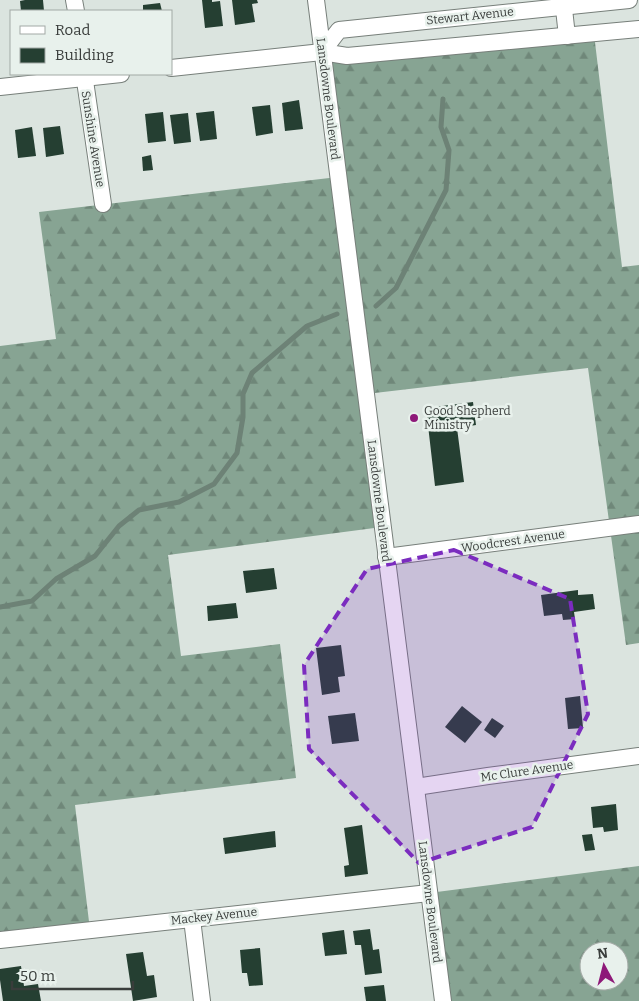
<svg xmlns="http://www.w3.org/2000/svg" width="639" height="1001" font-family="Bitter,serif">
	<defs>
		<pattern id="forest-firs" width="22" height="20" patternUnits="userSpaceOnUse" patternTransform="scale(1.25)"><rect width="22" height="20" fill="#87a493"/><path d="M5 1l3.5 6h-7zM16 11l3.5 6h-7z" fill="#6f8779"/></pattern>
	</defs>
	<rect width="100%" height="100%" fill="#dbe4df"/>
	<!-- forest -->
	<g fill="url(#forest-firs)" fill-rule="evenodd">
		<polygon points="594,34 622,267 639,265 639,643 626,645 588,368 366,394 382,527 168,555 181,656 280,644 296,778 75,805 90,930 0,940 0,346 56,339 39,212 338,177 324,63"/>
		<path d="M639,866V1001H443L429,893ZM589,951H619V981H589Z"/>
	</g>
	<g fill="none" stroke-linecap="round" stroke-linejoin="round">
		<!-- stream -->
		<g stroke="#6d8276" stroke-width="5">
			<polyline points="376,306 396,288 446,190 449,150 441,127 443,99"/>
			<polyline points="0,607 32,601 56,579 95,556 119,526 139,510 179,502 214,484 237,453 243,417 243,394 252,373 307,326 337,314"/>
		</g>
	</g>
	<!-- building -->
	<g fill="#253f32">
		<polygon points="25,0 43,0 44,11 21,11 20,1"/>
		<polygon points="202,0 212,0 212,2 220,1 223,26 205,28"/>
		<polygon points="232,0 257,0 258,3 252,4 255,22 235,25"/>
		<polygon points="160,3 162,11 143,11 143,5"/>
		<polygon points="299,100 303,129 285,131 282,103"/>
		<polygon points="270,105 273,133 256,136 252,107"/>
		<polygon points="214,111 217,139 200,141 196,113"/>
		<polygon points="163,112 166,141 148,143 145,114"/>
		<polygon points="188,113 191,142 174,144 170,115"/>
		<polygon points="60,126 64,154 46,157 43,128"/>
		<polygon points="32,127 36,156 18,158 15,130"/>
		<polygon points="151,155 153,170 143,171 142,157"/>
		<polygon points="473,402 476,425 457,428 464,482 435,486 426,408"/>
		<polygon points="274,568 277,589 246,593 243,571"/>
		<polygon points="578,590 578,595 593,594 595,609 574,612 575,619 563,620 562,614 544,616 541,595"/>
		<polygon points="236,603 238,618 208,621 207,606"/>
		<polygon points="341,645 345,676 338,677 340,692 322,695 316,648"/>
		<polygon points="580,696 583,728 568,729 565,698"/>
		<polygon points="462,706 482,722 465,743 445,727"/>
		<polygon points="355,713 359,741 332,744 328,716"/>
		<polygon points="492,718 504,726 495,738 484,730"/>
		<polygon points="616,804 618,830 604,832 603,827 593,828 591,807"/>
		<polygon points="362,825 368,874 345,877 344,866 349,865 344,828"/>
		<polygon points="275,831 276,847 225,854 223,838"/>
		<polygon points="592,834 595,850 585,851 582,835"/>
		<polygon points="370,929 373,950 379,949 382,973 365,975 361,945 355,945 353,931"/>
		<polygon points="344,930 347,954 325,956 322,933"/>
		<polygon points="260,948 263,985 249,986 247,973 242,973 240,950"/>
		<polygon points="143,952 147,976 154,975 157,997 133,1001 126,954"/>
		<polygon points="21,966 24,986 38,984 41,1001 3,1001 0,980 0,969"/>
		<polygon points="384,985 386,1001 366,1001 364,987"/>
	</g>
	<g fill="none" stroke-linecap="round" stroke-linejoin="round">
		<!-- minor casing -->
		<g stroke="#777f7a" stroke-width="18">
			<g id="minor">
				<polyline points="74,0 76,11"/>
				<polyline points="316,0 443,1001"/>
				<polyline points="563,0 567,36"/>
				<polyline points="322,52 339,30 629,0"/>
				<polyline points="171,68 322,52 347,56 639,29"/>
				<polyline points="84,74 103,204"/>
				<polyline points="0,87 121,74"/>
				<polyline points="386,557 639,524"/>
				<polyline points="416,787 488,776 639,756"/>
				<polyline points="192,919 202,1001"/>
				<polyline points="0,940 429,893"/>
			</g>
		</g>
		<!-- minor -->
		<use href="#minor" stroke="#fff" stroke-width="16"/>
	</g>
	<!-- marked area -->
	<path fill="#7b2cbf" fill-opacity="0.2" stroke="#7b2cbf" stroke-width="4" stroke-dasharray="10 6" stroke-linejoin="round" d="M454,550L570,599L588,714L532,827L419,863L309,749L304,665L367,569Z"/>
	<!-- markers -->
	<circle fill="#8e1979" stroke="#e8f1ec" stroke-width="2" cx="414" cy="418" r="5"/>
	<g text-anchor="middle" stroke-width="5" stroke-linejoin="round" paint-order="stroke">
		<!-- street labels -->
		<g font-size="12" fill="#393d3b" stroke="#e8f1ec">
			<text transform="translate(470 16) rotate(-6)" y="4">Stewart Avenue</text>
			<text transform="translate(328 99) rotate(83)" y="4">Lansdowne Boulevard</text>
			<text transform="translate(93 139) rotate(81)" y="4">Sunshine Avenue</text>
			<text transform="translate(379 501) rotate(83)" y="4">Lansdowne Boulevard</text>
			<text transform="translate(513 541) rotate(-8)" y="4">Woodcrest Avenue</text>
			<text transform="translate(527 771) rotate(-8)" y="4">Mc Clure Avenue</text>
			<text transform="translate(430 902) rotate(83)" y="4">Lansdowne Boulevard</text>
			<text transform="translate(214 916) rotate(-6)" y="4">Mackey Avenue</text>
		</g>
		<!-- poi labels -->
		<g font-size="12" fill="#393d3b" stroke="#e8f1ec" text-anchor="start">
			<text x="424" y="415">Good Shepherd<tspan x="424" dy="14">Ministry</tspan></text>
		</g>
	</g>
	<!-- legend -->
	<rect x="10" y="10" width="162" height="65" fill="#e8f1ec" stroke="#a2a9a5"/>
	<rect x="20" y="26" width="25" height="8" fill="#ffffff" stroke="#a2a9a5"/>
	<text x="55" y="35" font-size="15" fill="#393d3b">Road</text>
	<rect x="20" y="48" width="25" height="15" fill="#253f32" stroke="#a2a9a5"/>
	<text x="55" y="60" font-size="15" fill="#393d3b">Building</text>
	<!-- north arrow -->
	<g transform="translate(604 966) rotate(353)"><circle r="24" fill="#e8f1ec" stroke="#a2a9a5"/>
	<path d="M0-4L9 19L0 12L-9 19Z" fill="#8e1979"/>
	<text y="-8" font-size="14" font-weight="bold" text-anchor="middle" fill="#393d3b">N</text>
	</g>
	<!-- scale -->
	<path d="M12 981v8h121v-8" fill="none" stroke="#393d3b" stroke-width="2.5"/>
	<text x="20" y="981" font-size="15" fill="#393d3b" stroke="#e8f1ec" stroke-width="4" paint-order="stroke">50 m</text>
</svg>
